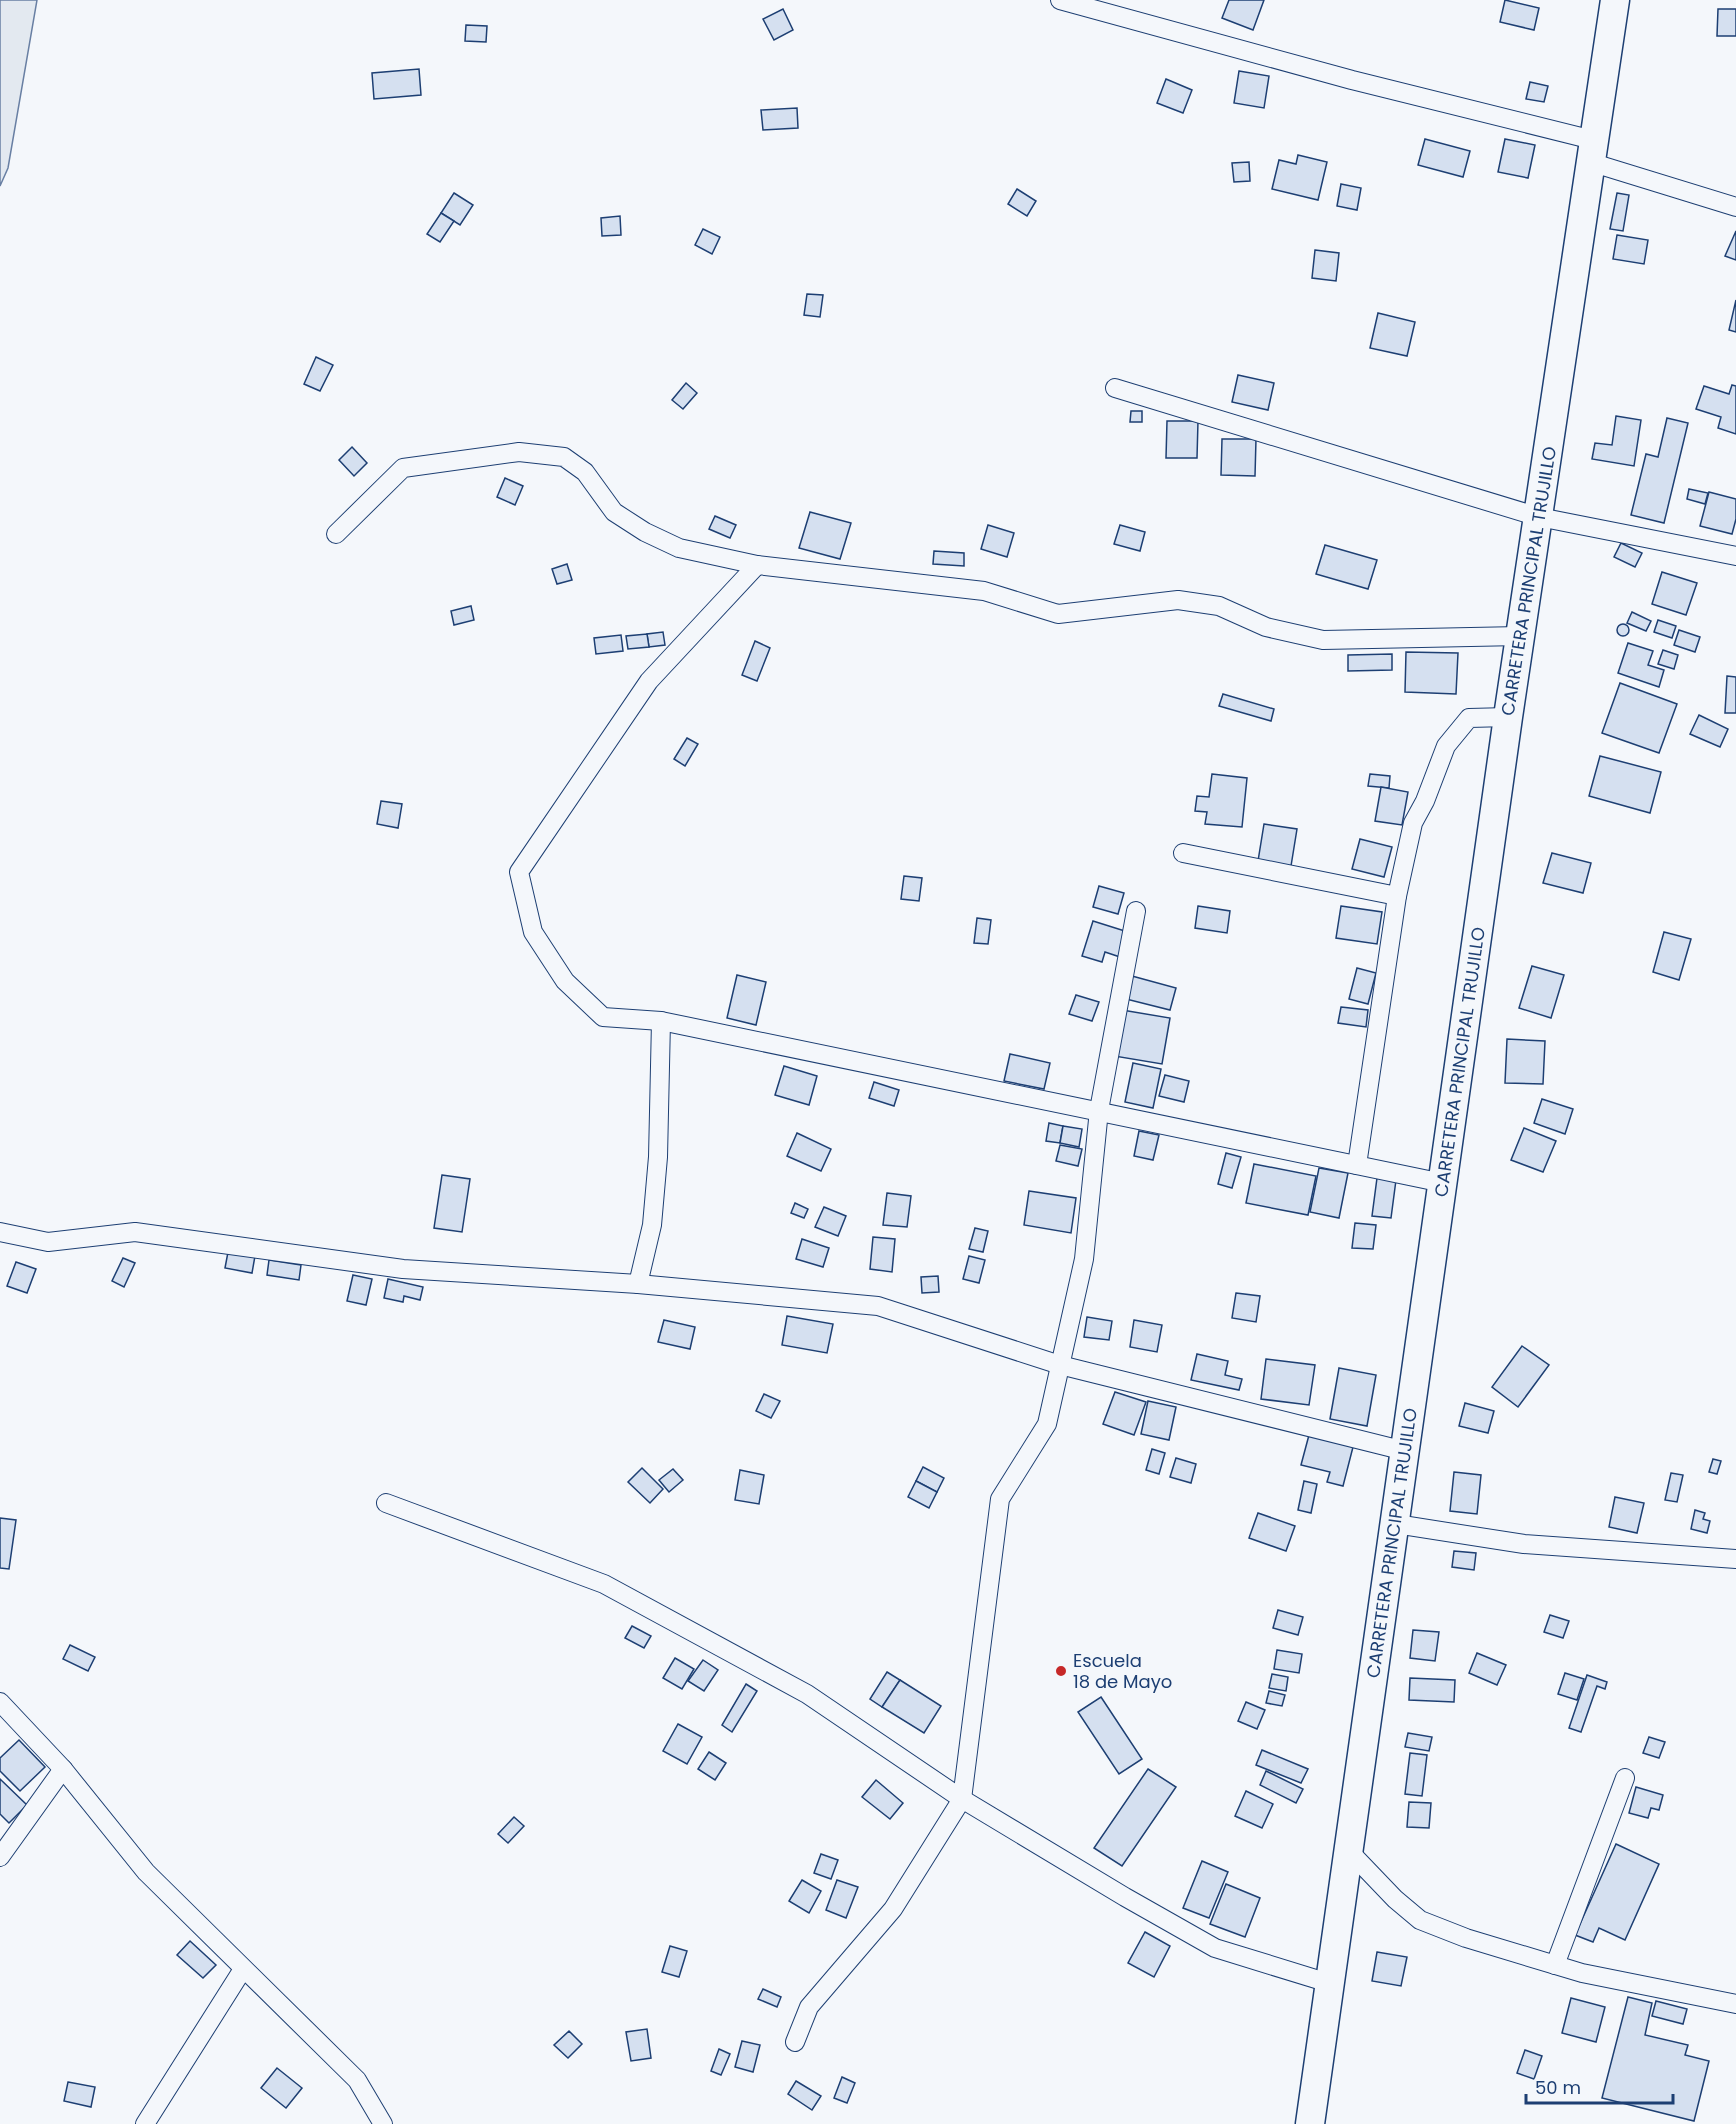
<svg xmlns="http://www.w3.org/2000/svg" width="1736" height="2124" font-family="Poppins,sans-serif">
	<rect width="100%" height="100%" fill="#f4f7fb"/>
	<!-- green -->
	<polygon fill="#e3e9f0" stroke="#687fa3" stroke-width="1.5" points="0,0 37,0 8,168 0,186"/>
	<!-- building -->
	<g fill="#d5e0f0" stroke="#1d3f73" stroke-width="1.5">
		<polygon points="1229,0 1264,0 1253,30 1222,18"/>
		<polygon points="1505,0 1539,8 1534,30 1500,22"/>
		<polygon points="783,9 793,30 774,40 763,19"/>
		<polygon points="1718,9 1736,9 1736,36 1717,36"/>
		<polygon points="466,25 487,26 486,42 465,41"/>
		<polygon points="419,69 421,95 374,99 372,73"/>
		<polygon points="1239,71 1269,76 1264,108 1234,103"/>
		<polygon points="1166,79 1192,90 1183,113 1157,103"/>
		<polygon points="1530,82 1548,86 1544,102 1526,99"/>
		<polygon points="797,108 798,128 763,130 761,110"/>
		<polygon points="1425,139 1470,151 1463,177 1418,165"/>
		<polygon points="1505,139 1535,145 1528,178 1498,172"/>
		<polygon points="1298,155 1327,162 1318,200 1272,189 1279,160 1296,164"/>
		<polygon points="1249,162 1250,181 1234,182 1232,163"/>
		<polygon points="1341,184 1361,188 1357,210 1337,206"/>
		<polygon points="1017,189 1036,201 1027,216 1008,204"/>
		<polygon points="454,193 473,205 460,225 441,213"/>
		<polygon points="1617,193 1629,195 1623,231 1610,229"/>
		<polygon points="441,213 454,221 440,242 427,234"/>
		<polygon points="620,216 621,235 602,236 601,218"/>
		<polygon points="703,229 720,237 712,254 695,245"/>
		<polygon points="1736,231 1736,260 1725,256"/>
		<polygon points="1617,235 1648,240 1644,264 1613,259"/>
		<polygon points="1315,250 1339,253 1336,281 1312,278"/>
		<polygon points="807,294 823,295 820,317 804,315"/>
		<polygon points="1736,300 1736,332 1729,330"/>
		<polygon points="1378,313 1415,322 1407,356 1370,348"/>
		<polygon points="316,357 333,365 320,391 304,384"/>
		<polygon points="1238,375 1274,383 1268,410 1232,402"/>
		<polygon points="686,383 697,393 683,409 672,400"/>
		<polygon points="1732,385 1736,386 1736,434 1718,428 1721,417 1696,409 1704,386 1729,394"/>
		<polygon points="1131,411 1142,411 1142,422 1130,422"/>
		<polygon points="1616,416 1641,420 1634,466 1592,459 1595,443 1612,445"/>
		<polygon points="1667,418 1688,423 1664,523 1631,515 1646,454 1658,457"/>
		<polygon points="1167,421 1198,421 1197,458 1166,458"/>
		<polygon points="1222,439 1256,439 1255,476 1221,475"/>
		<polygon points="352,447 367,463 354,476 339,460"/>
		<polygon points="505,478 523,486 515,505 497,497"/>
		<polygon points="1689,489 1708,493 1705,504 1687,499"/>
		<polygon points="1709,492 1736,499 1736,519 1732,534 1700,526"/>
		<polygon points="810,512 851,523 840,559 799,548"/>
		<polygon points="715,516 736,525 730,538 709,529"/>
		<polygon points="988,525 1014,533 1007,557 981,549"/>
		<polygon points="1120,525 1145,532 1140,551 1114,544"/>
		<polygon points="1621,543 1642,553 1635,567 1614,557"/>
		<polygon points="1325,545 1377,560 1368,589 1316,574"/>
		<polygon points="934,551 964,553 964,566 933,564"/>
		<polygon points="567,564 572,580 557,584 552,569"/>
		<polygon points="1662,572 1697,583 1686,615 1652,604"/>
		<polygon points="471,606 474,620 454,625 451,611"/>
		<polygon points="1632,612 1651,621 1646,631 1627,623"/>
		<polygon points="1658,620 1676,626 1672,638 1654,632"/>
		<circle cx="1623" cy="630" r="6"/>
		<polygon points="1679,630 1700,637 1695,652 1674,645"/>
		<polygon points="663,632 665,645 649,647 647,634"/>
		<polygon points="647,634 649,647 628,649 626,636"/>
		<polygon points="621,635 623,651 596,654 594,638"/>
		<polygon points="755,641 770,648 757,681 742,675"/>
		<polygon points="1628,643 1653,651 1648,665 1664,670 1659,687 1618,673"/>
		<polygon points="1663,650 1678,655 1674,669 1658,664"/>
		<polygon points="1406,652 1458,653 1456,694 1405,692"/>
		<polygon points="1392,654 1392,670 1348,671 1348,655"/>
		<polygon points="1727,676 1736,677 1736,713 1725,713"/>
		<polygon points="1620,683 1677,704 1659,753 1602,733"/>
		<polygon points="1223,694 1274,709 1271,721 1219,706"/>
		<polygon points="1699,715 1728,729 1720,747 1690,734"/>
		<polygon points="687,738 698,744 685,766 674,759"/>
		<polygon points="1600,756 1661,772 1650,813 1589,796"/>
		<polygon points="1212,774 1247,778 1242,827 1205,824 1207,812 1195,811 1197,796 1209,797"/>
		<polygon points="1370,774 1390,776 1389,788 1368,786"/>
		<polygon points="1381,787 1408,792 1402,825 1375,821"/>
		<polygon points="381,801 402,804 398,828 377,824"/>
		<polygon points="1264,824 1297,829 1291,866 1258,861"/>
		<polygon points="1360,839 1392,847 1384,877 1352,869"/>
		<polygon points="1552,853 1591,863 1583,893 1543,883"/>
		<polygon points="904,876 922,878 919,901 901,899"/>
		<polygon points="1099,886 1124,893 1118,914 1093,907"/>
		<polygon points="1198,906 1230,911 1227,933 1195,928"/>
		<polygon points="1341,906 1382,912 1377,944 1336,938"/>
		<polygon points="977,918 991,920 988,944 974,943"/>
		<polygon points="1093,921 1128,932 1120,957 1105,952 1102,962 1082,956"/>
		<polygon points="1664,932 1691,939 1679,980 1653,972"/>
		<polygon points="1532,966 1564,975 1551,1018 1519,1008"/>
		<polygon points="1357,968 1376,973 1368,1004 1349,999"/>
		<polygon points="737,975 766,982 756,1025 727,1018"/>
		<polygon points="1132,976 1176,988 1170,1010 1126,999"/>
		<polygon points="1076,995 1099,1002 1092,1021 1069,1014"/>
		<polygon points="1341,1007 1368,1010 1366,1027 1338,1023"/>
		<polygon points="1122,1010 1170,1018 1162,1064 1114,1056"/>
		<polygon points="1507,1039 1545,1041 1543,1084 1505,1083"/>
		<polygon points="1010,1054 1050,1063 1044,1089 1004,1081"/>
		<polygon points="1133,1063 1161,1069 1153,1108 1125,1102"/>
		<polygon points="784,1066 817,1076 809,1105 775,1095"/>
		<polygon points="1165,1075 1189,1081 1184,1102 1159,1096"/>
		<polygon points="874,1082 899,1090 894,1106 869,1098"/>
		<polygon points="1542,1099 1573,1109 1565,1134 1534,1123"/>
		<polygon points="1049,1123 1063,1126 1060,1143 1046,1141"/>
		<polygon points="1063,1126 1082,1129 1079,1147 1060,1143"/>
		<polygon points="1524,1128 1556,1141 1543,1172 1511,1160"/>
		<polygon points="1139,1131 1159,1135 1153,1160 1134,1156"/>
		<polygon points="797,1133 831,1149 821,1171 787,1156"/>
		<polygon points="1060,1145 1082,1149 1078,1166 1056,1161"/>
		<polygon points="1226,1153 1241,1157 1232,1188 1218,1184"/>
		<polygon points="1254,1164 1316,1176 1308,1215 1246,1203"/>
		<polygon points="1319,1168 1348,1173 1339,1218 1310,1212"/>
		<polygon points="442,1175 470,1179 462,1232 434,1228"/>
		<polygon points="1377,1178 1396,1180 1391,1218 1372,1216"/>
		<polygon points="1029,1191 1076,1198 1071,1233 1024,1225"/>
		<polygon points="887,1193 911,1196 907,1227 883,1225"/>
		<polygon points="795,1203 808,1209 804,1218 791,1213"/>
		<polygon points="824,1207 846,1216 838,1236 815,1227"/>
		<polygon points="1355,1223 1376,1225 1373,1249 1352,1248"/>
		<polygon points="975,1228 988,1231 983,1252 969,1249"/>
		<polygon points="873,1237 895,1239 892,1272 870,1269"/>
		<polygon points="802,1239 829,1248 823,1267 796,1259"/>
		<polygon points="228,1252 255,1256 252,1273 225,1268"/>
		<polygon points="969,1256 985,1260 979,1283 963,1279"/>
		<polygon points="123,1258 135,1263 124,1287 112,1281"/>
		<polygon points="269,1260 301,1265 299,1280 267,1275"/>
		<polygon points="16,1262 36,1269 27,1293 7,1286"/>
		<polygon points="353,1275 372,1279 366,1305 347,1301"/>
		<polygon points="938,1276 939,1292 922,1293 921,1277"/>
		<polygon points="388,1279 423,1287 420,1300 404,1296 403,1302 384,1298"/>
		<polygon points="1236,1293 1260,1296 1256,1322 1232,1318"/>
		<polygon points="787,1316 833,1324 827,1353 782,1345"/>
		<polygon points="1087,1317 1112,1321 1109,1340 1084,1337"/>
		<polygon points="664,1320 695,1327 690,1349 658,1342"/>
		<polygon points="1134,1320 1162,1325 1157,1352 1130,1347"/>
		<polygon points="1522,1346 1549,1365 1518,1407 1492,1387"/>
		<polygon points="1197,1354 1228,1361 1225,1375 1242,1379 1239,1390 1191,1380"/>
		<polygon points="1266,1359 1315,1365 1309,1405 1261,1399"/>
		<polygon points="1339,1368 1376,1375 1367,1426 1330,1419"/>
		<polygon points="1115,1392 1146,1402 1134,1435 1103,1424"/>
		<polygon points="764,1394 780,1401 771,1418 756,1411"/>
		<polygon points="1148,1401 1176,1407 1169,1440 1141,1434"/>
		<polygon points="1465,1403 1494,1411 1488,1433 1459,1426"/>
		<polygon points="1309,1435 1353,1447 1343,1486 1327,1482 1330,1472 1301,1465"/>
		<polygon points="1152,1449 1165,1453 1159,1474 1146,1470"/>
		<polygon points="1176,1458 1196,1464 1191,1483 1170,1477"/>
		<polygon points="1713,1459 1721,1461 1717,1474 1709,1472"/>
		<polygon points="923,1467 944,1478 937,1492 916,1481"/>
		<polygon points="642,1468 663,1489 650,1503 628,1482"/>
		<polygon points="673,1469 683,1480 669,1492 659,1480"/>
		<polygon points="740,1470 764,1475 759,1504 735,1500"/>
		<polygon points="1454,1472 1481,1475 1477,1514 1450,1511"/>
		<polygon points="1671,1473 1683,1475 1677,1502 1665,1500"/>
		<polygon points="916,1481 937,1492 929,1508 908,1497"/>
		<polygon points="1304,1481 1317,1484 1311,1513 1298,1510"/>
		<polygon points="1615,1497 1644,1503 1637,1533 1609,1527"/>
		<polygon points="1695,1510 1705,1513 1703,1519 1710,1521 1707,1533 1691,1529"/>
		<polygon points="1258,1513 1295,1526 1286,1551 1249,1538"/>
		<polygon points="0,1518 16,1520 9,1569 0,1568"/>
		<polygon points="1454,1551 1476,1553 1474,1570 1452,1567"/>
		<polygon points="1278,1610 1303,1617 1298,1635 1273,1628"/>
		<polygon points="1550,1615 1569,1621 1563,1638 1544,1632"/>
		<polygon points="632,1626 651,1636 644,1648 625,1638"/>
		<polygon points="1413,1630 1439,1632 1435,1661 1410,1658"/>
		<polygon points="70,1645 95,1657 88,1671 63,1659"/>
		<polygon points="1277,1650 1302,1654 1299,1673 1274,1669"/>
		<polygon points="1477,1653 1506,1665 1497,1685 1469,1673"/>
		<polygon points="675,1658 694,1669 682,1689 663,1678"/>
		<polygon points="703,1660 718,1670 704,1691 688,1681"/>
		<polygon points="887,1672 900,1680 882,1707 870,1699"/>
		<polygon points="1565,1673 1584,1679 1577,1700 1558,1694"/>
		<polygon points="1272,1674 1288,1677 1286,1691 1269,1688"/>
		<polygon points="1587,1675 1607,1682 1605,1689 1597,1686 1581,1732 1569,1728"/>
		<polygon points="1410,1678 1455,1680 1454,1702 1409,1700"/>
		<polygon points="900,1680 941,1706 924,1733 882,1707"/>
		<polygon points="746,1684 757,1691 732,1732 722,1725"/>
		<polygon points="1269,1691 1285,1695 1282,1706 1266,1703"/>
		<polygon points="1101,1697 1142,1759 1119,1774 1078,1712"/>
		<polygon points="1246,1702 1265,1710 1257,1729 1238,1721"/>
		<polygon points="678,1724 702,1737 687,1764 663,1751"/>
		<polygon points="1408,1733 1432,1737 1429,1751 1405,1747"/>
		<polygon points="1649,1737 1665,1742 1659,1758 1643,1753"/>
		<polygon points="19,1740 45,1767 20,1791 0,1771 0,1758"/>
		<polygon points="1262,1750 1308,1769 1301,1783 1256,1765"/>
		<polygon points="709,1752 726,1763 715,1780 698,1769"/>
		<polygon points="1410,1753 1427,1755 1422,1796 1405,1794"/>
		<polygon points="1148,1769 1176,1787 1122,1866 1094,1848"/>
		<polygon points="1266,1771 1303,1789 1296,1803 1260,1785"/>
		<polygon points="0,1779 27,1805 9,1823 0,1814"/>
		<polygon points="876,1780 903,1803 890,1819 862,1797"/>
		<polygon points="1636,1787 1663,1795 1659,1810 1651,1808 1648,1818 1629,1813"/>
		<polygon points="1246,1791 1273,1804 1262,1828 1235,1816"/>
		<polygon points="1409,1802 1431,1803 1429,1828 1407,1827"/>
		<polygon points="514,1817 524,1826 508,1843 498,1834"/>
		<polygon points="1616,1844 1659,1864 1625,1940 1599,1928 1593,1942 1575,1935"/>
		<polygon points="821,1854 838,1860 831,1879 814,1873"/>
		<polygon points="1202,1861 1228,1872 1209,1918 1183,1908"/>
		<polygon points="802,1880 821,1891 809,1913 789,1901"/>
		<polygon points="837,1880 858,1887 846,1918 826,1910"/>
		<polygon points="1226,1884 1260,1898 1245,1937 1210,1924"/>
		<polygon points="1145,1932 1170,1946 1154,1977 1128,1963"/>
		<polygon points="190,1941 216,1965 203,1978 177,1955"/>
		<polygon points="670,1946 687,1951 679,1977 662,1972"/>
		<polygon points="1377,1952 1407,1957 1401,1986 1372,1981"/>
		<polygon points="763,1989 781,1997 777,2007 758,1999"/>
		<polygon points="1628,1997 1652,2003 1645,2035 1688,2045 1685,2055 1709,2061 1694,2121 1602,2098"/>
		<polygon points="1571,1998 1605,2007 1596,2042 1562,2033"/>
		<polygon points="1656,2001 1687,2009 1683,2024 1652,2016"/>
		<polygon points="647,2029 651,2058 631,2061 626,2032"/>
		<polygon points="569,2031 582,2044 568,2058 554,2045"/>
		<polygon points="742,2041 760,2045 753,2072 735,2067"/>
		<polygon points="719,2049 730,2054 721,2075 711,2071"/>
		<polygon points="1525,2050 1542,2056 1534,2079 1517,2073"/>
		<polygon points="277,2068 302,2088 286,2108 261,2088"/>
		<polygon points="842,2077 855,2083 847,2103 834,2098"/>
		<polygon points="796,2081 821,2096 812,2110 788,2094"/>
		<polygon points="68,2082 95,2087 91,2107 64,2101"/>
	</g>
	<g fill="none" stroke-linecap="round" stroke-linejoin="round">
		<!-- street casing -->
		<g stroke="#1d3f73" stroke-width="20">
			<g id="street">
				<polyline points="1060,0 1352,80 1593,140"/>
				<polyline points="1590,162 1736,207"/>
				<polyline points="1115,388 1539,517 1736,556"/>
				<polyline points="336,534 403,468 519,452 564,457 585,472 614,512 645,532 679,548 757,565 984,591 1058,614 1178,600 1219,606 1266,627 1323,640 1520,636"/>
				<polyline points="757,565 649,681 519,872 533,932 565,981 603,1017 661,1021 1443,1183"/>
				<polyline points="1183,853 1397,896 1413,823 1425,801 1446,746 1469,718 1508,717"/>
				<polyline points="1357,1165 1397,896"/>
				<polyline points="0,1232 48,1242 135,1232 403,1269 638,1284 878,1306 1060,1365 1405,1451"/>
				<polyline points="638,1284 652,1225 658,1157 661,1021"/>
				<polyline points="386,1503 604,1584 807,1694 962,1799 1125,1897 1215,1948 1332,1984"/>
				<polyline points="1396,1524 1524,1544 1736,1559"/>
				<polyline points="0,1702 63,1769 146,1872 357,2080 383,2124"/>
				<polyline points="1349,1851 1395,1899 1420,1920 1466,1938 1582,1973 1736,2004"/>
				<polyline points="0,1857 63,1769"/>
				<polyline points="1555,1965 1625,1778"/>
				<polyline points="795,2042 809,2007 893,1909 962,1799 1000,1499 1047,1424 1084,1259 1099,1110 1136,911"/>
				<polyline points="145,2124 243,1969"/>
			</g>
		</g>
		<!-- primary casing -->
		<g stroke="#1d3f73" stroke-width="31">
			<polyline id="primary" points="1310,2124 1508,717 1615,0"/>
		</g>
		<!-- street -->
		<use href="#street" stroke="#f4f7fb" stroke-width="18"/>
		<!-- primary -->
		<use href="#primary" stroke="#f4f7fb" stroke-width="28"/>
	</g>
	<!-- markers -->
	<circle fill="#c62828" stroke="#f4f7fb" stroke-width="2" cx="1061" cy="1671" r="6"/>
	<g text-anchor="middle" stroke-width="4.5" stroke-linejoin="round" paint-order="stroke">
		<!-- street labels -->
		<g font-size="18" fill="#1d3f73" stroke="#f4f7fb">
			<text transform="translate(1529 581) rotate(-81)" y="6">CARRETERA PRINCIPAL TRUJILLO</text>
			<text transform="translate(1460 1062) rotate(-82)" y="6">CARRETERA PRINCIPAL TRUJILLO</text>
			<text transform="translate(1392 1543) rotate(-82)" y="6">CARRETERA PRINCIPAL TRUJILLO</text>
		</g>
		<!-- poi labels -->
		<g font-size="18" fill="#1d3f73" stroke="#f4f7fb" text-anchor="start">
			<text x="1073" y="1667">Escuela<tspan x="1073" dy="21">18 de Mayo</tspan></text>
		</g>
	</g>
	<!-- scale -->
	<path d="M1526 2094v9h147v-9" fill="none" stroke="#1d3f73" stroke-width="3"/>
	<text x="1535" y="2094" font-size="18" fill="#1d3f73" stroke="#f4f7fb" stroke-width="4.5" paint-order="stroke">50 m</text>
</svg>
